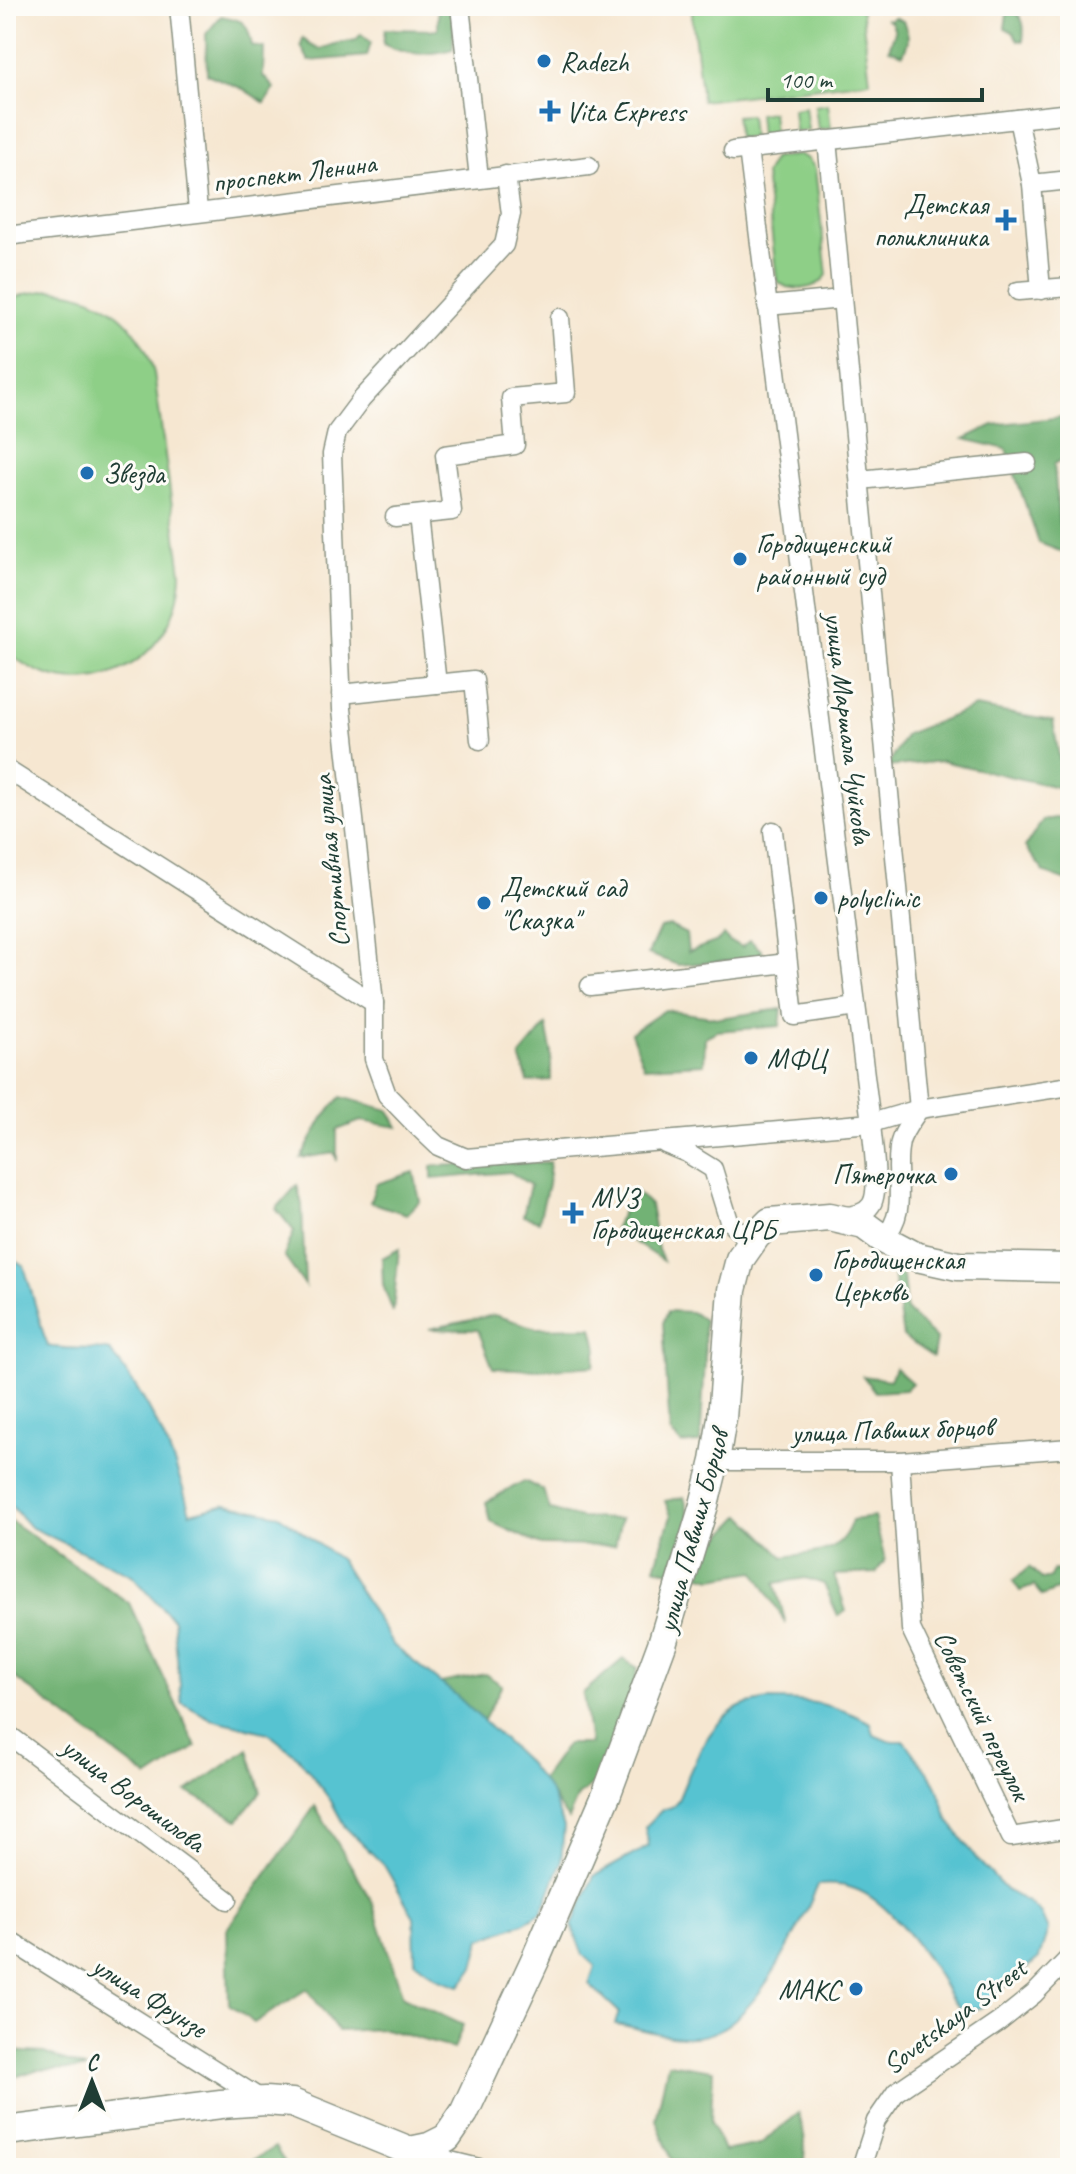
<svg xmlns="http://www.w3.org/2000/svg" width="1076" height="2174" font-family="Caveat,sans-serif">
	<rect width="100%" height="100%" fill="#fdfcf7"/>
	<filter id="ink" filterUnits="userSpaceOnUse"><feTurbulence type="fractalNoise" baseFrequency=".0125" numOctaves="2"/><feDisplacementMap in="SourceGraphic" scale="16" xChannelSelector="R" yChannelSelector="G"/><feConvolveMatrix kernelMatrix="1 2 1 2 8 2 1 2 1" color-interpolation-filters="sRGB"/></filter>
	<filter id="wash" filterUnits="userSpaceOnUse"><feTurbulence type="fractalNoise" baseFrequency=".006" numOctaves="4" result="noise"/><feDisplacementMap in="SourceGraphic" scale="32" xChannelSelector="R" yChannelSelector="G"/><feGaussianBlur stdDeviation="1.8" result="paint"/><feColorMatrix in="noise" values="0 0 0 0 0 0 0 0 0 0 0 0 0 0 0 0 0 1.4 0 .05"/><feComposite in="paint" operator="in"/></filter>
	<g filter="url(#wash)">
		<rect width="100%" height="100%" fill="#f6e7d1"/>
		<!-- green -->
		<g fill="#8ecf87" stroke="#56865e" stroke-width="2">
			<polygon points="691,6 861,6 870,81 702,101"/>
			<polygon points="828,104 831,128 818,129 815,106"/>
			<polygon points="805,107 808,130 795,132 793,109"/>
			<polygon points="772,112 774,134 760,135 758,114"/>
			<polygon points="750,115 752,137 738,138 736,116"/>
			<path d="M800,155L808,159L815,168L827,275C818,290 790,293 777,281L765,174L774,158Z"/>
			<path d="M50,290C104,293 140,322 154,373L181,573C179,666 76,715 6,650V302L25,294Z"/>
		</g>
		<!-- forest -->
		<g fill="#72b274" stroke="#487854" stroke-width="2">
			<path d="M438,6H454L453,49C427,56 407,56 383,44L385,29L438,30Z"/>
			<path d="M1008,8C1024,15 1025,25 1023,41L1018,40L1013,32L1005,28Z"/>
			<path d="M221,16C244,20 248,22 252,46L264,48L263,76L274,88L265,103L243,89L207,74L206,34Z"/>
			<path d="M894,17L903,21C909,34 910,41 903,54L889,49L895,31L892,23L886,19L891,20Z"/>
			<polygon points="361,34 371,42 367,56 309,61 301,46 303,38 310,45 321,49 335,44 356,40"/>
			<polygon points="1070,416 1070,456 1054,464 1059,524 1070,548 1070,555 1039,543 1006,449 964,439 993,425"/>
			<polygon points="975,707 1053,721 1061,769 1070,766 1070,790 942,761 887,767 906,734"/>
			<polygon points="1070,816 1070,882 1045,873 1025,847 1043,820"/>
			<polygon points="670,926 686,934 688,952 718,941 724,935 729,941 742,947 750,940 763,952 751,959 678,965 648,954 660,928"/>
			<polygon points="782,1009 780,1026 717,1031 705,1037 704,1064 644,1067 631,1033 665,1010 719,1018"/>
			<polygon points="546,1025 551,1049 551,1080 528,1082 520,1056"/>
			<polygon points="341,1097 389,1110 398,1127 361,1121 337,1130 337,1161 335,1153 301,1158 323,1118"/>
			<polygon points="550,1162 548,1184 539,1221 523,1216 530,1185 510,1172 432,1179 432,1166"/>
			<polygon points="414,1172 420,1201 407,1214 370,1202 376,1184"/>
			<polygon points="297,1185 302,1205 305,1286 284,1256 294,1231 276,1209"/>
			<polygon points="634,1190 650,1205 658,1250 663,1261 614,1229"/>
			<polygon points="399,1249 393,1312 383,1285 382,1258"/>
			<polygon points="893,1273 903,1275 906,1310 936,1339 933,1357 903,1337"/>
			<polygon points="668,1311 691,1312 704,1320 705,1363 700,1443 682,1444 670,1432 663,1323"/>
			<polygon points="494,1315 536,1328 592,1327 597,1348 594,1366 538,1370 493,1368 478,1330 429,1329"/>
			<polygon points="895,1368 912,1383 905,1390 875,1392 863,1376 890,1380"/>
			<polygon points="524,1481 543,1490 550,1510 580,1518 621,1519 615,1546 541,1545 491,1522 486,1502"/>
			<polygon points="684,1497 691,1521 670,1571 655,1567 671,1516 665,1501"/>
			<path d="M742,1515L784,1557C816,1552 841,1555 852,1520L874,1517L885,1560L876,1573L834,1575L846,1611L838,1616L824,1584L806,1578L775,1583L786,1624L755,1571L713,1578L693,1573L713,1545Z"/>
			<polygon points="6,1518 129,1603 196,1747 149,1778 6,1671"/>
			<polygon points="1029,1567 1042,1579 1049,1579 1053,1570 1068,1572 1067,1586 1042,1596 1034,1586 1020,1591 1013,1581"/>
			<polygon points="623,1659 638,1668 621,1739 599,1779 578,1796 568,1819 541,1780 567,1744 590,1744 583,1693"/>
			<polygon points="485,1674 502,1685 483,1722 440,1683"/>
			<polygon points="248,1749 261,1792 238,1820 187,1792"/>
			<polygon points="315,1806 371,1899 403,1997 463,2025 454,2049 385,2029 338,2031 307,1989 254,2023 229,2004 227,1929"/>
			<polygon points="6,2051 44,2053 87,2069 36,2070 6,2080"/>
			<path d="M668,2063L713,2070L711,2122L724,2151L760,2144L799,2113L805,2140L804,2164C763,2174 714,2164 672,2160L656,2120Z"/>
			<polygon points="275,2147 288,2168 239,2168"/>
		</g>
		<!-- water -->
		<g fill="#57c3d1" stroke="#3b8082" stroke-width="2">
			<path d="M6,1255L24,1266L47,1346C66,1350 89,1347 110,1351C148,1398 175,1454 190,1513L226,1504L279,1515L340,1560L394,1646L457,1696L528,1763L551,1793L564,1827L561,1863L542,1912L523,1923L481,1939L474,1967L460,1986L439,1979L415,1961L414,1917L384,1865L345,1827L331,1801L298,1757L268,1733L211,1719L182,1703L173,1620L132,1575L30,1527L6,1500Z"/>
			<path d="M768,1700C809,1700 833,1703 871,1723L874,1735L888,1741H904L936,1784L948,1819L976,1858L1006,1890L1028,1902L1041,1914L1048,1930L1039,1958L980,2008L961,2009C951,2000 946,1991 940,1979C923,1950 887,1900 855,1889C842,1884 831,1884 818,1885C799,1929 756,2023 706,2035C677,2043 644,2028 615,2024L619,2012L589,1984L595,1966L583,1955L572,1926L594,1876L649,1846L645,1827L662,1810L672,1807L678,1800C692,1767 707,1722 742,1706C750,1703 760,1702 768,1700Z"/>
		</g>
	</g>
	<g filter="url(#ink)">
		<g fill="none" stroke-linecap="round" stroke-linejoin="round">
			<!-- street casing -->
			<g stroke="#8a9282" stroke-width="21">
				<g id="street">
					<polyline points="179,6 198,211"/>
					<polyline points="460,6 479,178"/>
					<polyline points="1018,119 1032,184 1041,290"/>
					<polyline points="827,140 919,1109"/>
					<path d="M748,149L871,1123C872,1141 881,1191 871,1205C865,1214 852,1216 842,1216"/>
					<polyline points="733,151 1070,113"/>
					<polyline points="506,175 511,214 504,245 361,400 337,432 332,454 342,709 374,1003 374,1059 387,1095 414,1123 438,1146 466,1158 871,1123 919,1109 1070,1086"/>
					<polyline points="1032,184 1070,180"/>
					<polyline points="6,236 589,166"/>
					<polyline points="1018,291 1070,287"/>
					<polyline points="767,306 842,299"/>
					<polyline points="860,480 1027,463"/>
					<polyline points="418,515 437,684"/>
					<polyline points="395,517 452,511 445,455 515,445 511,398 566,393 560,318"/>
					<polyline points="341,694 474,680 480,740"/>
					<polyline points="6,769 374,1003"/>
					<polyline points="773,831 794,1016 856,1007"/>
					<polyline points="590,986 787,963"/>
					<polyline points="665,1144 687,1153 713,1169 729,1221 751,1243"/>
					<path d="M879,1232L883,1239C911,1209 892,1178 900,1142C903,1131 913,1119 919,1109"/>
					<polyline points="715,1461 900,1461 1070,1448"/>
					<polyline points="900,1461 911,1629 1011,1837 1070,1828"/>
					<polyline points="6,1733 228,1900"/>
					<polyline points="6,1938 264,2101"/>
					<polyline points="417,2153 479,2168"/>
					<polyline points="861,2168 876,2121 896,2092 999,2022 1034,1994 1070,1957"/>
				</g>
			</g>
			<!-- primary casing -->
			<g stroke="#8a9282" stroke-width="31">
				<polyline id="primary" points="6,2131 221,2104 265,2101 292,2103 410,2151 429,2147 447,2138 464,2113 536,1958 607,1793 662,1644 704,1505 715,1461 722,1418 732,1290 740,1259 756,1236 770,1222 830,1217 864,1225 883,1239 917,1257 958,1266 1070,1268"/>
			</g>
			<!-- street -->
			<use href="#street" stroke="#fff" stroke-width="18"/>
			<!-- primary -->
			<use href="#primary" stroke="#fff" stroke-width="28"/>
		</g>
	</g>
	<!-- markers -->
	<g fill="#1f6fb2" stroke="#fdfcf7" stroke-width="3">
		<circle cx="544" cy="61" r="8"/>
		<path d="M546 99h8v8h8v8h-8v8h-8v-8h-8v-8h8z"/>
		<path d="M1002 208h8v8h8v8h-8v8h-8v-8h-8v-8h8z"/>
		<circle cx="87" cy="473" r="8"/>
		<circle cx="740" cy="559" r="8"/>
		<circle cx="821" cy="898" r="8"/>
		<circle cx="484" cy="903" r="8"/>
		<circle cx="751" cy="1058" r="8"/>
		<circle cx="951" cy="1174" r="8"/>
		<path d="M569 1201h8v8h8v8h-8v8h-8v-8h-8v-8h8z"/>
		<circle cx="816" cy="1275" r="8"/>
		<circle cx="856" cy="1989" r="8"/>
	</g>
	<g text-anchor="middle" stroke-width="6" stroke-linejoin="round" paint-order="stroke">
		<!-- poi labels -->
		<g font-size="28" fill="#1f3d34" stroke="#fdfcf7" text-anchor="start">
			<text x="560" y="71">Radezh</text>
			<text x="566" y="121">Vita Express</text>
			<text x="988" y="214" text-anchor="end">Детская<tspan x="988" dy="32">поликлиника</tspan></text>
			<text x="103" y="483">Звезда</text>
			<text x="756" y="553">Городищенский<tspan x="756" dy="32">районный суд</tspan></text>
			<text x="500" y="897">Детский сад<tspan x="500" dy="32">"Сказка"</tspan></text>
			<text x="837" y="908">polyclinic</text>
			<text x="767" y="1068">МФЦ</text>
			<text x="935" y="1184" text-anchor="end">Пятерочка</text>
			<text x="591" y="1207">МУЗ<tspan x="591" dy="32">Городищенская ЦРБ</tspan></text>
			<text x="832" y="1269">Городищенская<tspan x="832" dy="32">Церковь</tspan></text>
			<text x="840" y="1999" text-anchor="end">МАКС</text>
		</g>
		<!-- street labels -->
		<g font-size="28" fill="#1f3d34" stroke="#fdfcf7">
			<text transform="translate(294 172) rotate(-7)" y="10">проспект Ленина</text>
			<text transform="translate(849 728) rotate(83)" y="10">улица Маршала Чуйкова</text>
			<text transform="translate(330 861) rotate(-96)" y="10">Спортивная улица</text>
			<text transform="translate(892 1429) rotate(-2)" y="10">улица Павших борцов</text>
			<text transform="translate(692 1531) rotate(-75)" y="10">улица Павших Борцов</text>
			<text transform="translate(983 1715) rotate(64)" y="10">Советский переулок</text>
			<text transform="translate(134 1794) rotate(37)" y="10">улица Ворошилова</text>
			<text transform="translate(150 1996) rotate(32)" y="10">улица Фрунзе</text>
			<text transform="translate(954 2016) rotate(-37)" y="10">Sovetskaya Street</text>
		</g>
	</g>
	<!-- margin -->
	<rect width="1076" height="2174" fill="none" stroke="#fdfcf7" stroke-width="32"/>
	<!-- north arrow -->
	<g transform="translate(92 2082)" stroke="#fdfcf7" stroke-width="6" paint-order="stroke">
	<path d="M0-6L14 30L0 20L-14 30Z" fill="#1f3d34"/>
	<text y="-12" font-size="22" font-weight="bold" text-anchor="middle" fill="#1f3d34">С</text>
	</g>
	<!-- scale -->
	<path d="M768 88v12h214v-12" fill="none" stroke="#1f3d34" stroke-width="4"/>
	<text x="780" y="88" font-size="24" fill="#1f3d34" stroke="#fdfcf7" stroke-width="6" paint-order="stroke">100 m</text>
</svg>
